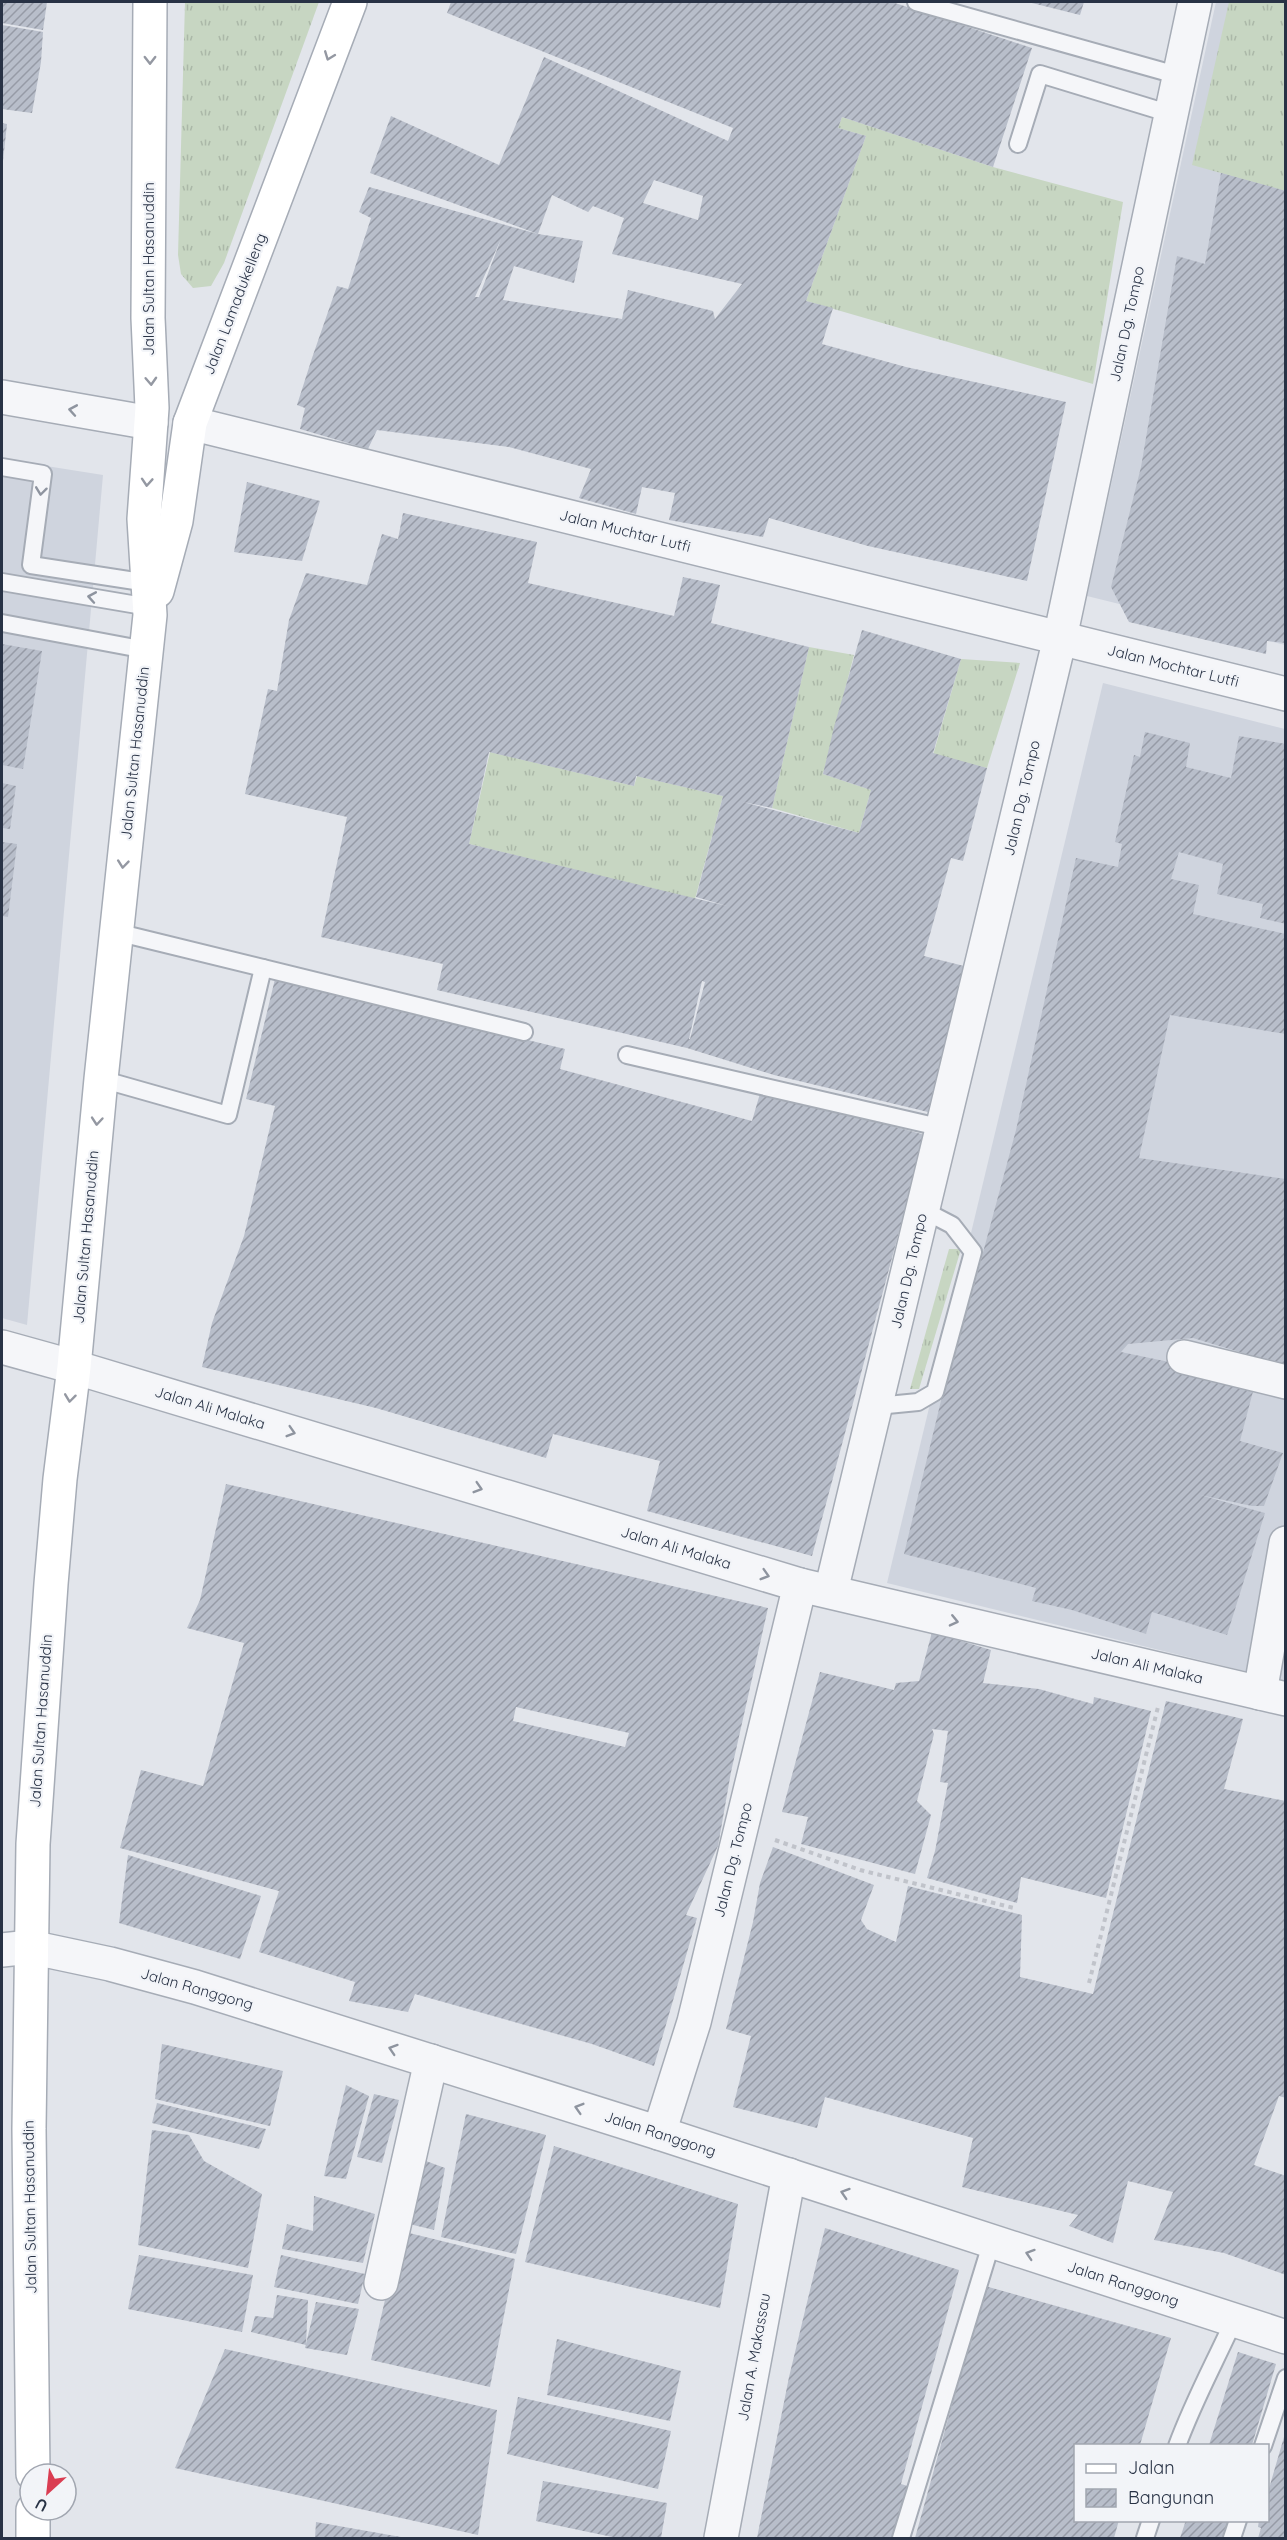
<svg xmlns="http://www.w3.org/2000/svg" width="1287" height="2540" font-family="Quicksand,sans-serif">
	<defs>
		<pattern id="grass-tufts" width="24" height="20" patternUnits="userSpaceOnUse" patternTransform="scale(1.5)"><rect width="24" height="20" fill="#c7d6c2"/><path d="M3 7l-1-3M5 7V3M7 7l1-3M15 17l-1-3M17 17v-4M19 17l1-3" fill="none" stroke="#abb8a8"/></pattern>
		<pattern id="building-hatch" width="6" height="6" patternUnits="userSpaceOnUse" patternTransform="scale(1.5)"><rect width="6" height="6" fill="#b8beca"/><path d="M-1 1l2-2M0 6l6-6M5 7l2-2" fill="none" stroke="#969ba6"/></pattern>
	</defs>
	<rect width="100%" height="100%" fill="#e2e5eb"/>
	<!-- built -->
	<g fill="#cfd4de">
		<polygon points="1216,2 1285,2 1285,645 1087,596"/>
		<polygon points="2,459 103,475 27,1325 2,1318"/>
		<polygon points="1103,683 1285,729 1285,1681 887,1583"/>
	</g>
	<!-- grass -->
	<g fill="url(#grass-tufts)">
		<polygon points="185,2 319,2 224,263 211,286 193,288 181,274 178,255"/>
		<polygon points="1229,2 1285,2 1285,191 1192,165"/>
		<polygon points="842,117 993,167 1123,202 1093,384 806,301 866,136 838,128"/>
		<polygon points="809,647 854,655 823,774 871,790 859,833 772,808"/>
		<polygon points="961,659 1020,663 987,768 933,755"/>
		<polygon points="490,752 634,786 637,776 723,796 695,899 469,844"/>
		<polygon points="949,1249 961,1249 919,1389 910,1389"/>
	</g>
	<!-- building -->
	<g fill="url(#building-hatch)" fill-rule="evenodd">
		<polygon points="2,2 47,2 43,30 2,23"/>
		<path d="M451,2H892L1032,48L993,167L842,117L838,128L866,136L806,301L833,308L822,344L906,367L1066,402L1027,581L868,546L769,518L763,537L669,520L675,493L642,487L636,514L579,498L591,469L509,447L377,430L368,449L300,429L305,408L297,405L312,358L337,286L348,289L371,218L359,212L369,187L538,234L370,173L391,116L499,165L544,57L728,141L733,128L447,13ZM654,180L703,196L698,220L643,203ZM552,195L588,212L593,206L624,218L612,254L742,284L715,319L713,311L628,290L622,319L503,300L514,266L574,283L583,241L538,234ZM501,239L479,297H475Z"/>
		<polygon points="1028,2 1084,2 1080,15"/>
		<polygon points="2,25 43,32 41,62 32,113 2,109"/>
		<polygon points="2,123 7,124 3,161 2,161"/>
		<polygon points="1221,173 1286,191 1286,643 1267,641 1266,654 1129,622 1111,587 1141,467 1177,256 1205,264"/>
		<polygon points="247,482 320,501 302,561 234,552"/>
		<path d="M403,513L537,542L528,583L674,616L683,577L720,585L711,623L809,647L772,808L743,802L859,833L871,790L823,774L834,727L862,630L961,659L933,753L987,768L963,861L951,858L924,956L964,966L928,1112L774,1075L687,1048L437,990L443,964L321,937L347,817L245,794L268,689L277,691L289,620L306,573L367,585L382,534L398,539ZM489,752L634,786L636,776L723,796L696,897L727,906L469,844ZM702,981L705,982L690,1039H689Z"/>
		<polygon points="2,644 42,651 23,769 2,765"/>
		<polygon points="1145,732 1190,743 1186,767 1231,778 1239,736 1286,744 1286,924 1260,918 1263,904 1217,894 1223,864 1179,852 1171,879 1199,885 1193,914 1286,934 1286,1034 1170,1015 1139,1158 1286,1179 1286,1366 1193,1338 1128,1344 1121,1352 1256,1380 1240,1441 1283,1453 1264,1506 1252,1506 1200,1495 1265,1513 1227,1635 1152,1612 1146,1634 1072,1610 1032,1601 1036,1588 904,1554 953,1351 971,1297 1016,1130 1076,858 1118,867 1122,844 1115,842 1134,755 1140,757"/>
		<polygon points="2,783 16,786 10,829 2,828"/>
		<polygon points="2,842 17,844 8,917 2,916"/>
		<polygon points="275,979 565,1049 560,1069 752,1121 761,1090 925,1135 812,1556 647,1511 660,1461 553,1434 546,1458 376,1408 202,1367 212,1323 244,1236 275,1106 246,1099"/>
		<path d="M226,1484L768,1608L731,1772L718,1846L686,1915L697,1918L654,2066L592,2044L415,1994L408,2012L349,2001L355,1982L259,1952L279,1891L120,1848L141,1770L203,1786L244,1643L187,1628L200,1600ZM516,1707L629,1733L625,1747L513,1721Z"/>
		<polygon points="932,1632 991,1650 983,1683 1039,1689 1093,1704 1094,1697 1151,1711 1106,1898 1021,1877 1017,1903 927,1878 935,1851 948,1783 940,1782 948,1731 932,1729 934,1734 917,1801 931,1815 915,1874 801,1844 808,1817 782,1812 820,1672 894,1690 896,1683 919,1681"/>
		<polygon points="1166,1701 1243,1719 1224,1789 1286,1801 1286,2098 1279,2096 1254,2165 1286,2176 1286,2275 1224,2253 1154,2240 1173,2192 1128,2181 1113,2243 1069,2226 1078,2215 962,2187 973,2138 825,2097 817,2128 733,2107 751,2036 726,2029 753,1922 760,1883 773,1847 874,1885 861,1920 867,1929 896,1942 908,1886 1022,1915 1020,1977 1093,1994"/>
		<polygon points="128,1855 261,1896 240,1959 119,1923"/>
		<polygon points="162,2044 283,2071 270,2126 155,2099"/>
		<polygon points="346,2085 369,2096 346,2179 324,2176"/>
		<polygon points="374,2094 399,2100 382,2163 357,2157"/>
		<polygon points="157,2103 266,2129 259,2149 152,2123"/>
		<polygon points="466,2114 546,2135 516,2254 441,2237"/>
		<polygon points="152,2130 189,2135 204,2161 262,2194 248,2268 138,2245"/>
		<polygon points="554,2146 738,2204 720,2308 525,2262"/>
		<polygon points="415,2157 445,2168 434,2230 401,2222"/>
		<polygon points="314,2196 375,2214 363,2263 282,2249 287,2224 313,2231"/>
		<polygon points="825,2228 959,2270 901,2484 911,2487 894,2538 757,2538 789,2377"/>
		<polygon points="401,2231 515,2259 490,2387 371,2360"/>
		<polygon points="139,2255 253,2275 242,2332 128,2309"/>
		<polygon points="281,2255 365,2274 358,2304 274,2287"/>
		<polygon points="985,2286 1171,2338 1140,2445 1076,2446 1076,2520 1119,2520 1114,2538 915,2538"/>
		<polygon points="277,2295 308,2300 306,2345 251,2332 255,2316 273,2318"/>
		<polygon points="316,2302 359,2309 347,2355 305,2348"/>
		<polygon points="557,2339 681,2371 670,2421 547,2395"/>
		<polygon points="225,2349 497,2410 478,2535 175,2468"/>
		<polygon points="1238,2352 1276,2364 1252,2445 1209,2445"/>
		<polygon points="518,2397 671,2431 658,2489 507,2454"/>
		<polygon points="1286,2430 1286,2538 1258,2538 1261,2528 1258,2527 1259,2520 1268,2520 1268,2492"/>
		<polygon points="543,2481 667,2503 661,2538 617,2538 536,2521"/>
		<polygon points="1186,2520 1229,2520 1223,2538 1180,2538"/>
		<polygon points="316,2522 401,2537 401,2538 315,2538"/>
	</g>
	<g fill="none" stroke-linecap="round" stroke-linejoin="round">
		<!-- lane casing -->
		<g stroke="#a6acb6" stroke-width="20">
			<g id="lane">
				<polyline points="916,2 1180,76"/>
				<polyline points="1018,144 1040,74 1171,114"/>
				<polyline points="2,467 43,474 31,565 148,583"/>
				<polyline points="2,582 149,607"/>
				<polyline points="2,623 146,650"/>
				<polyline points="116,932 524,1032"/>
				<polyline points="627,1055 943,1128"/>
				<polyline points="101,1079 228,1115 263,968"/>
				<polyline points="877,1406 918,1402 935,1392 973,1252 952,1225 923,1210"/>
				<path d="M1177,2446C1193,2402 1215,2362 1234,2320"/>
				<polyline points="1263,2446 1286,2378"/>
				<polyline points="901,2538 992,2241"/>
				<polyline points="1145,2538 1151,2520"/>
				<polyline points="1232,2538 1238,2520"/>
			</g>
		</g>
		<!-- street casing -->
		<g stroke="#a6acb6" stroke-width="36">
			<g id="street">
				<polyline points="2,397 151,423"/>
				<polyline points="190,423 1286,694"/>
				<polyline points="2,1347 74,1367 800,1585 1286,1699"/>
				<polyline points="1184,1357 1286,1382"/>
				<polyline points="831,1591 1060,638 1195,2"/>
				<polyline points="1260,1693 1286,1543"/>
				<polyline points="2,1950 30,1947 110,1964 195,1987 659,2133 1286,2337"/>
				<polyline points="659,2133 694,2022 800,1585"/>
				<polyline points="381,2283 431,2061"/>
				<polyline points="721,2538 789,2175"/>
			</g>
		</g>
		<!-- secondary casing -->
		<g stroke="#a6acb6" stroke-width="36">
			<g id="secondary">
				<polyline points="157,591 176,521 190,423 350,2"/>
				<polyline points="33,2474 29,2129 33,1844 51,1584 60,1479 74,1367 101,1079 150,615 144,519 152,408 148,318 150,2"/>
				<polyline points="33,2510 33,2538"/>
			</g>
		</g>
		<!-- path -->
		<g stroke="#c0c3ca" stroke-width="4" stroke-dasharray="4.5 4.5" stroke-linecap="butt">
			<polyline points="775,1840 860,1870 1014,1908"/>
			<polyline points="1089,1983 1158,1707"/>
		</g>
		<!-- lane -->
		<use href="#lane" stroke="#f5f6f9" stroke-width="16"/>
		<!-- street -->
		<use href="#street" stroke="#f5f6f9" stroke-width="33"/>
		<!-- secondary -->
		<use href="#secondary" stroke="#fff" stroke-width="33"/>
	</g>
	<!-- one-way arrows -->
	<defs><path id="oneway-chevron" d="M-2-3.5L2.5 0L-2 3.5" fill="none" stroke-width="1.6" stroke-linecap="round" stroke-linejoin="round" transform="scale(1.5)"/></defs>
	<g stroke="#9498a2">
		<use href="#oneway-chevron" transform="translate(329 56) rotate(111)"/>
		<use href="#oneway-chevron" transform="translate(150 60) rotate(90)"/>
		<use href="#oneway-chevron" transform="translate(151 381) rotate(87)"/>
		<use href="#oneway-chevron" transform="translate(147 482) rotate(94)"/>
		<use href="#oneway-chevron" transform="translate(123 864) rotate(96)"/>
		<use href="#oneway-chevron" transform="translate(97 1121) rotate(95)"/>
		<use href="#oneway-chevron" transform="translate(70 1398) rotate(97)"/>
	</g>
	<g stroke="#8e949f">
		<use href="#oneway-chevron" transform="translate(73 410) rotate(-170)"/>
		<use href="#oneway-chevron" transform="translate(41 491) rotate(97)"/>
		<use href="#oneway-chevron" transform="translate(92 597) rotate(-170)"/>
		<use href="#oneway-chevron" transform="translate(291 1432) rotate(17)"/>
		<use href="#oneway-chevron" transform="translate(478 1488) rotate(17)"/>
		<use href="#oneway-chevron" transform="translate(765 1575) rotate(17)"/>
		<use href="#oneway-chevron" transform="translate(954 1621) rotate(13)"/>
		<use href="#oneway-chevron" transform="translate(393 2049) rotate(-162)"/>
		<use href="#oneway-chevron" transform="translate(579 2108) rotate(-163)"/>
		<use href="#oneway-chevron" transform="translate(845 2193) rotate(-162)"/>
		<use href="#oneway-chevron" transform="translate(1030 2254) rotate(-162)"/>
	</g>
	<g text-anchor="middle" stroke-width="4.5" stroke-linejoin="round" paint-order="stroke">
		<!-- street labels -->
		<g font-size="15" fill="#283245" stroke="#f2f4f8">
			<text transform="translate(149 269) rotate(-90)" y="5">Jalan Sultan Hasanuddin</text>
			<text transform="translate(235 304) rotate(-69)" y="5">Jalan Lamadukelleng</text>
			<text transform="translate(1127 324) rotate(-78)" y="5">Jalan Dg. Tompo</text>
			<text transform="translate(625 531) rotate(14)" y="5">Jalan Muchtar Lutfi</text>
			<text transform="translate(1173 666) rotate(14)" y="5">Jalan Mochtar Lutfi</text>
			<text transform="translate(135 753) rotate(-84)" y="5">Jalan Sultan Hasanuddin</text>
			<text transform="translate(1022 798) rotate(-77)" y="5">Jalan Dg. Tompo</text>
			<text transform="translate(86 1237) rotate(-85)" y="5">Jalan Sultan Hasanuddin</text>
			<text transform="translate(909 1271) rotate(-77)" y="5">Jalan Dg. Tompo</text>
			<text transform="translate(210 1408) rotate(17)" y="5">Jalan Ali Malaka</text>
			<text transform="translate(676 1548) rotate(17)" y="5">Jalan Ali Malaka</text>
			<text transform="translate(1147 1666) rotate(13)" y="5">Jalan Ali Malaka</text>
			<text transform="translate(41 1721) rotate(-86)" y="5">Jalan Sultan Hasanuddin</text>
			<text transform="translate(733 1860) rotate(-76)" y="5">Jalan Dg. Tompo</text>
			<text transform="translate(197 1989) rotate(16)" y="5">Jalan Ranggong</text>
			<text transform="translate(660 2134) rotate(18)" y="5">Jalan Ranggong</text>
			<text transform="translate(30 2207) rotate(-91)" y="5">Jalan Sultan Hasanuddin</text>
			<text transform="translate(1123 2284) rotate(18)" y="5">Jalan Ranggong</text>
			<text transform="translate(754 2357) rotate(-80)" y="5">Jalan A. Makassau</text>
		</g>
	</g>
	<!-- border -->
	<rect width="1287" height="2540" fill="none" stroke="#283245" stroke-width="6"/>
	<!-- legend -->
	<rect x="1074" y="2444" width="195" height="78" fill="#f2f4f8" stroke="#a1a6b0" stroke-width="1.5"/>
	<rect x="1086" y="2464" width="30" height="9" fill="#ffffff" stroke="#a1a6b0" stroke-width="1.5"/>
	<text x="1128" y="2474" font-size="18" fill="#283245">Jalan</text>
	<rect x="1086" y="2489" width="30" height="18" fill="url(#building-hatch)" stroke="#a1a6b0" stroke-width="1.5"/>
	<text x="1128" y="2504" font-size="18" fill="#283245">Bangunan</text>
	<!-- north arrow -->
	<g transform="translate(48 2492) rotate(207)"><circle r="28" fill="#f2f4f8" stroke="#a1a6b0" stroke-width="1.5"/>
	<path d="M0-4.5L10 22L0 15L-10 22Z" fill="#da3d52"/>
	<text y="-9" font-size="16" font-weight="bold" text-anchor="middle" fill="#283245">U</text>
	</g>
</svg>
